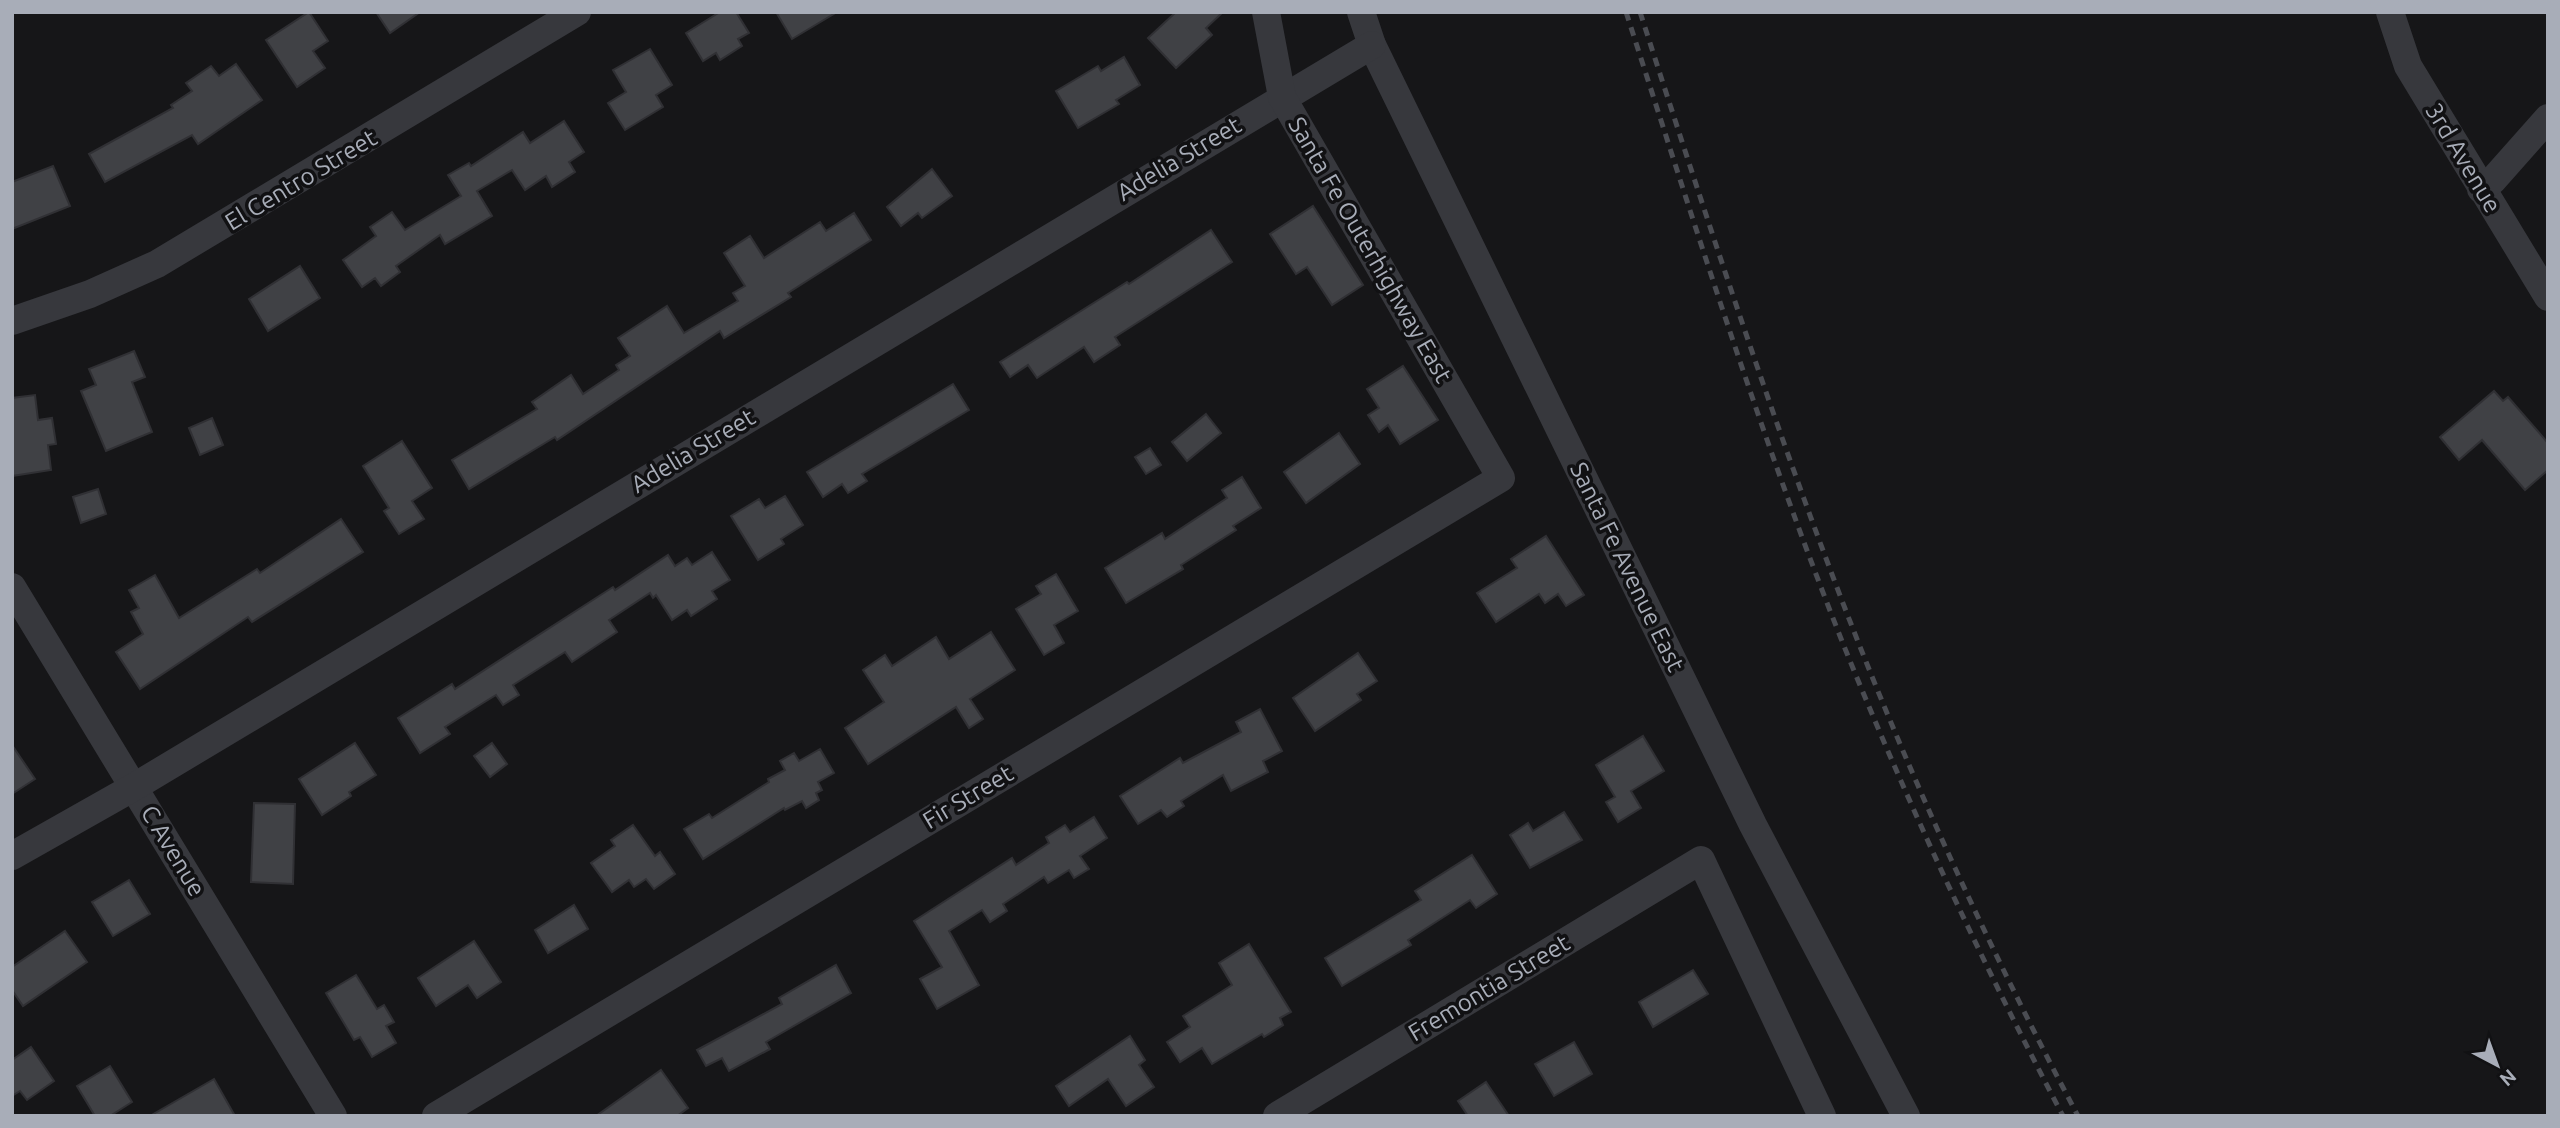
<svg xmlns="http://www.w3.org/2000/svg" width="2560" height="1128" font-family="Ubuntu,sans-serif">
	<rect width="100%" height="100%" fill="#161618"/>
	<!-- building -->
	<g fill="#404145" stroke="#303034" stroke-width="2">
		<polygon points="309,12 328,41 313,51 325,68 297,87 266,40"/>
		<polygon points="376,12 420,12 390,33"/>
		<polygon points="720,12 736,12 749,33 738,39 742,46 720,60 716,53 703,61 686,33"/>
		<polygon points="776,12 837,12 792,39"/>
		<polygon points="1176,12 1223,12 1206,28 1212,35 1176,68 1148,38"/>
		<polygon points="650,49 672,85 656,95 663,107 625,130 608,103 626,92 613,70"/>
		<polygon points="1124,57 1140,85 1116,100 1119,104 1078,128 1056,91 1098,66 1101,71"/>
		<polygon points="236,64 262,100 198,144 192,135 105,182 89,154 173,108 171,105 192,91 186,83 211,66 219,76"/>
		<polygon points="564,121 584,152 569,162 575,172 552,187 546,176 525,190 512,170 477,191 492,216 445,244 440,235 396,266 400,272 381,286 375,278 362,287 343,260 376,236 370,227 392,212 405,230 461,196 448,175 469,163 471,166 523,132 530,143"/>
		<polygon points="53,166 70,206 12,229 12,182"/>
		<polygon points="932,169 952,196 922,218 918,213 901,226 887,207"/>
		<polygon points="1313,206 1363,285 1332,305 1307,267 1296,274 1270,234"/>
		<polygon points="854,213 871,240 788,293 791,297 724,338 720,331 557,440 555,437 469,489 452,460 537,409 532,402 571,375 583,394 619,370 616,365 630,356 618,338 667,306 684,333 738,301 733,293 745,286 724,253 750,236 764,258 820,222 826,231"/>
		<polygon points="1211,230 1232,262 1115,337 1120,345 1094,362 1084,347 1037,378 1028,365 1010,377 1000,362 1127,282 1129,284"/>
		<polygon points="300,266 320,298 268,331 249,299"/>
		<polygon points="134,351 145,377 132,382 152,432 106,451 81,391 96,385 89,369"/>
		<polygon points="1403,366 1438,420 1400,444 1388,425 1379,432 1368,415 1379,408 1367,389"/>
		<polygon points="953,384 969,410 862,474 867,481 848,493 842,484 823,497 807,472"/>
		<polygon points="2494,391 2503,401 2508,397 2548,443 2548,470 2525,490 2482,440 2459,460 2440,437"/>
		<polygon points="35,395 38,420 52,418 56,444 48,445 51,470 12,476 12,398"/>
		<polygon points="1206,414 1221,433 1187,461 1172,442"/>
		<polygon points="212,418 223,445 200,455 189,428"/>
		<polygon points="1339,433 1360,464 1306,503 1284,472"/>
		<polygon points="402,441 432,488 412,501 424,519 399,534 384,511 389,508 363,466"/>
		<polygon points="1150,448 1161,465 1146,474 1135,457"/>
		<polygon points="1242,477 1261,508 1233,526 1236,530 1181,565 1183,569 1126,603 1105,568 1162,533 1165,539 1227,498 1222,490"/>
		<polygon points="98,489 106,514 81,523 73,497"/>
		<polygon points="785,496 803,525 781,539 784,544 758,560 731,516 759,499 765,508"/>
		<polygon points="341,519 363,552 252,622 248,617 140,689 116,652 143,634 131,612 139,608 129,590 155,575 179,618 257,569 260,573"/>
		<polygon points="1546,536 1584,595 1566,606 1558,594 1545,603 1539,594 1496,622 1477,593 1517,568 1511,559"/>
		<polygon points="712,552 730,580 712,591 717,599 691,616 687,610 672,620 656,595 653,598 650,593 609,620 617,632 572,662 565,652 513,685 519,695 503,705 496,695 483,703 445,727 450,734 420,753 398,718 452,684 455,689 613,587 615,590 668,555 675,566 687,558 692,565"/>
		<polygon points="1056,574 1078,611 1054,625 1064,643 1044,655 1016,609 1041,594 1036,586"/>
		<polygon points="991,632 1015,670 970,699 983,719 969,728 956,707 868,764 845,728 884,702 863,670 885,655 892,666 936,637 949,659"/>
		<polygon points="1358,653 1377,681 1357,694 1361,700 1315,731 1293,698"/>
		<polygon points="1260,709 1282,751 1263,761 1268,772 1231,791 1223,775 1181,801 1184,806 1167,817 1161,810 1138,824 1120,796 1180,758 1183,763 1241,732 1236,722"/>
		<polygon points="1643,736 1664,771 1631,791 1641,808 1618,822 1606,802 1615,797 1596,765"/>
		<polygon points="355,743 376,775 349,792 351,796 322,815 299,779"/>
		<polygon points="492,743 507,764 490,777 474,756"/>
		<polygon points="12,745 35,779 12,794"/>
		<polygon points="820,749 834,773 818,782 822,790 816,793 819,800 806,808 802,801 785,810 784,808 703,859 684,829 709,814 712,818 769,782 768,779 785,770 780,761 794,753 799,761"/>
		<polygon points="254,803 295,804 293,884 251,882"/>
		<polygon points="1564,812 1582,840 1530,868 1510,835 1528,823 1533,831"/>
		<polygon points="1094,817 1107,838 1080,856 1089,869 1074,878 1069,870 1048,883 1044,877 1003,904 1007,911 990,922 982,910 949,931 979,985 937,1009 920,979 942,967 914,921 1012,858 1016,865 1049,843 1046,837 1065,825 1070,832"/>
		<polygon points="633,825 655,856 660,852 675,874 654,889 646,879 634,887 629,880 612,892 591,863 615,846 611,840"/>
		<polygon points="1472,855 1497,894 1476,908 1470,900 1408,940 1411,945 1342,986 1325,958 1421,900 1415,891"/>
		<polygon points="129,880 150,914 113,936 92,902"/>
		<polygon points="574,905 588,929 548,953 535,930"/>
		<polygon points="65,931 87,962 23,1006 12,990 12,967"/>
		<polygon points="474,941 501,982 477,998 468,985 436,1006 418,978"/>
		<polygon points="1249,944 1291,1012 1280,1018 1283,1025 1264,1037 1262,1034 1212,1064 1202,1048 1180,1062 1167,1042 1190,1027 1183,1016 1232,985 1219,963"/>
		<polygon points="836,965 851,993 766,1042 770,1049 729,1071 722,1058 706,1066 697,1050 782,1004 779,998"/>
		<polygon points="1693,970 1708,994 1653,1027 1639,1002"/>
		<polygon points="356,975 377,1009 384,1005 394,1022 386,1026 396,1043 372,1057 360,1037 354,1040 326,993"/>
		<polygon points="1130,1036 1145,1060 1139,1065 1154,1087 1126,1106 1108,1079 1069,1106 1056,1086"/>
		<polygon points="1574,1042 1592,1074 1554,1096 1535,1064"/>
		<polygon points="31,1047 54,1081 27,1100 20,1091 12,1096 12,1060"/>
		<polygon points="110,1066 132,1102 110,1116 95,1116 77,1086"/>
		<polygon points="661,1070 688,1108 677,1116 596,1116"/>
		<polygon points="214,1079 235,1116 150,1116"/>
		<polygon points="1486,1082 1509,1116 1468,1116 1458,1101"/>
	</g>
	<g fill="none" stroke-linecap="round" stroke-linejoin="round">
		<!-- minor -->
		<g stroke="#37383d" stroke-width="28">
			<polyline points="1361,12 1372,45 1753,825 1906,1116"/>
			<polyline points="2390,12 2408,66 2548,297"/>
			<polyline points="2481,189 2493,180 2548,118"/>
			<polyline points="12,321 90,294 157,264 577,12"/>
			<polyline points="12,587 333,1116"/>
			<polyline points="12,856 134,787 1372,45"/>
			<polyline points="436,1116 1501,478 1282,97 1266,12"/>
			<polyline points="1277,1116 1701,860 1822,1116"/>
		</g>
		<!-- rail -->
		<g stroke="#4a4c52" stroke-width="5" stroke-dasharray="9 7" stroke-linecap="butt">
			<path d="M1626,12C1696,228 1763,445 1848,656C1912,813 1984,966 2063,1116"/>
			<path d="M1640,12C1705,213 1770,414 1846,611C1913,784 1991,952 2078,1116"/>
		</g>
	</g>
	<g text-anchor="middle" stroke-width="7" stroke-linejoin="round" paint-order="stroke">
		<!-- street labels -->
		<g font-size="24" fill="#a8adb8" stroke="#111113">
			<text transform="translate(2463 158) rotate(59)" y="8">3rd Avenue</text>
			<text transform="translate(1179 159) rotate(-31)" y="8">Adelia Street</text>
			<text transform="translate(301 180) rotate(-31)" y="8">El Centro Street</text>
			<text transform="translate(1370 250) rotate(60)" y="8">Santa Fe Outerhighway East</text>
			<text transform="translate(693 451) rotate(-31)" y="8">Adelia Street</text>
			<text transform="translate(1627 567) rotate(64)" y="8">Santa Fe Avenue East</text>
			<text transform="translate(968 797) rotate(-31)" y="8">Fir Street</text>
			<text transform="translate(173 851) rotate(59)" y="8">C Avenue</text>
			<text transform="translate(1489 988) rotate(-31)" y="8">Fremontia Street</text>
		</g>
	</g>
	<!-- border -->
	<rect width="2560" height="1128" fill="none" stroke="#a8adb8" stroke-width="28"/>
	<!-- north arrow -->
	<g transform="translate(2497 1065) rotate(139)" stroke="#111113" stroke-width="5" paint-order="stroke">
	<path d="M0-5L12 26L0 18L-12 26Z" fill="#a8adb8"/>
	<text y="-10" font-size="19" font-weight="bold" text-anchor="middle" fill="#a8adb8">N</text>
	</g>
</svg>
